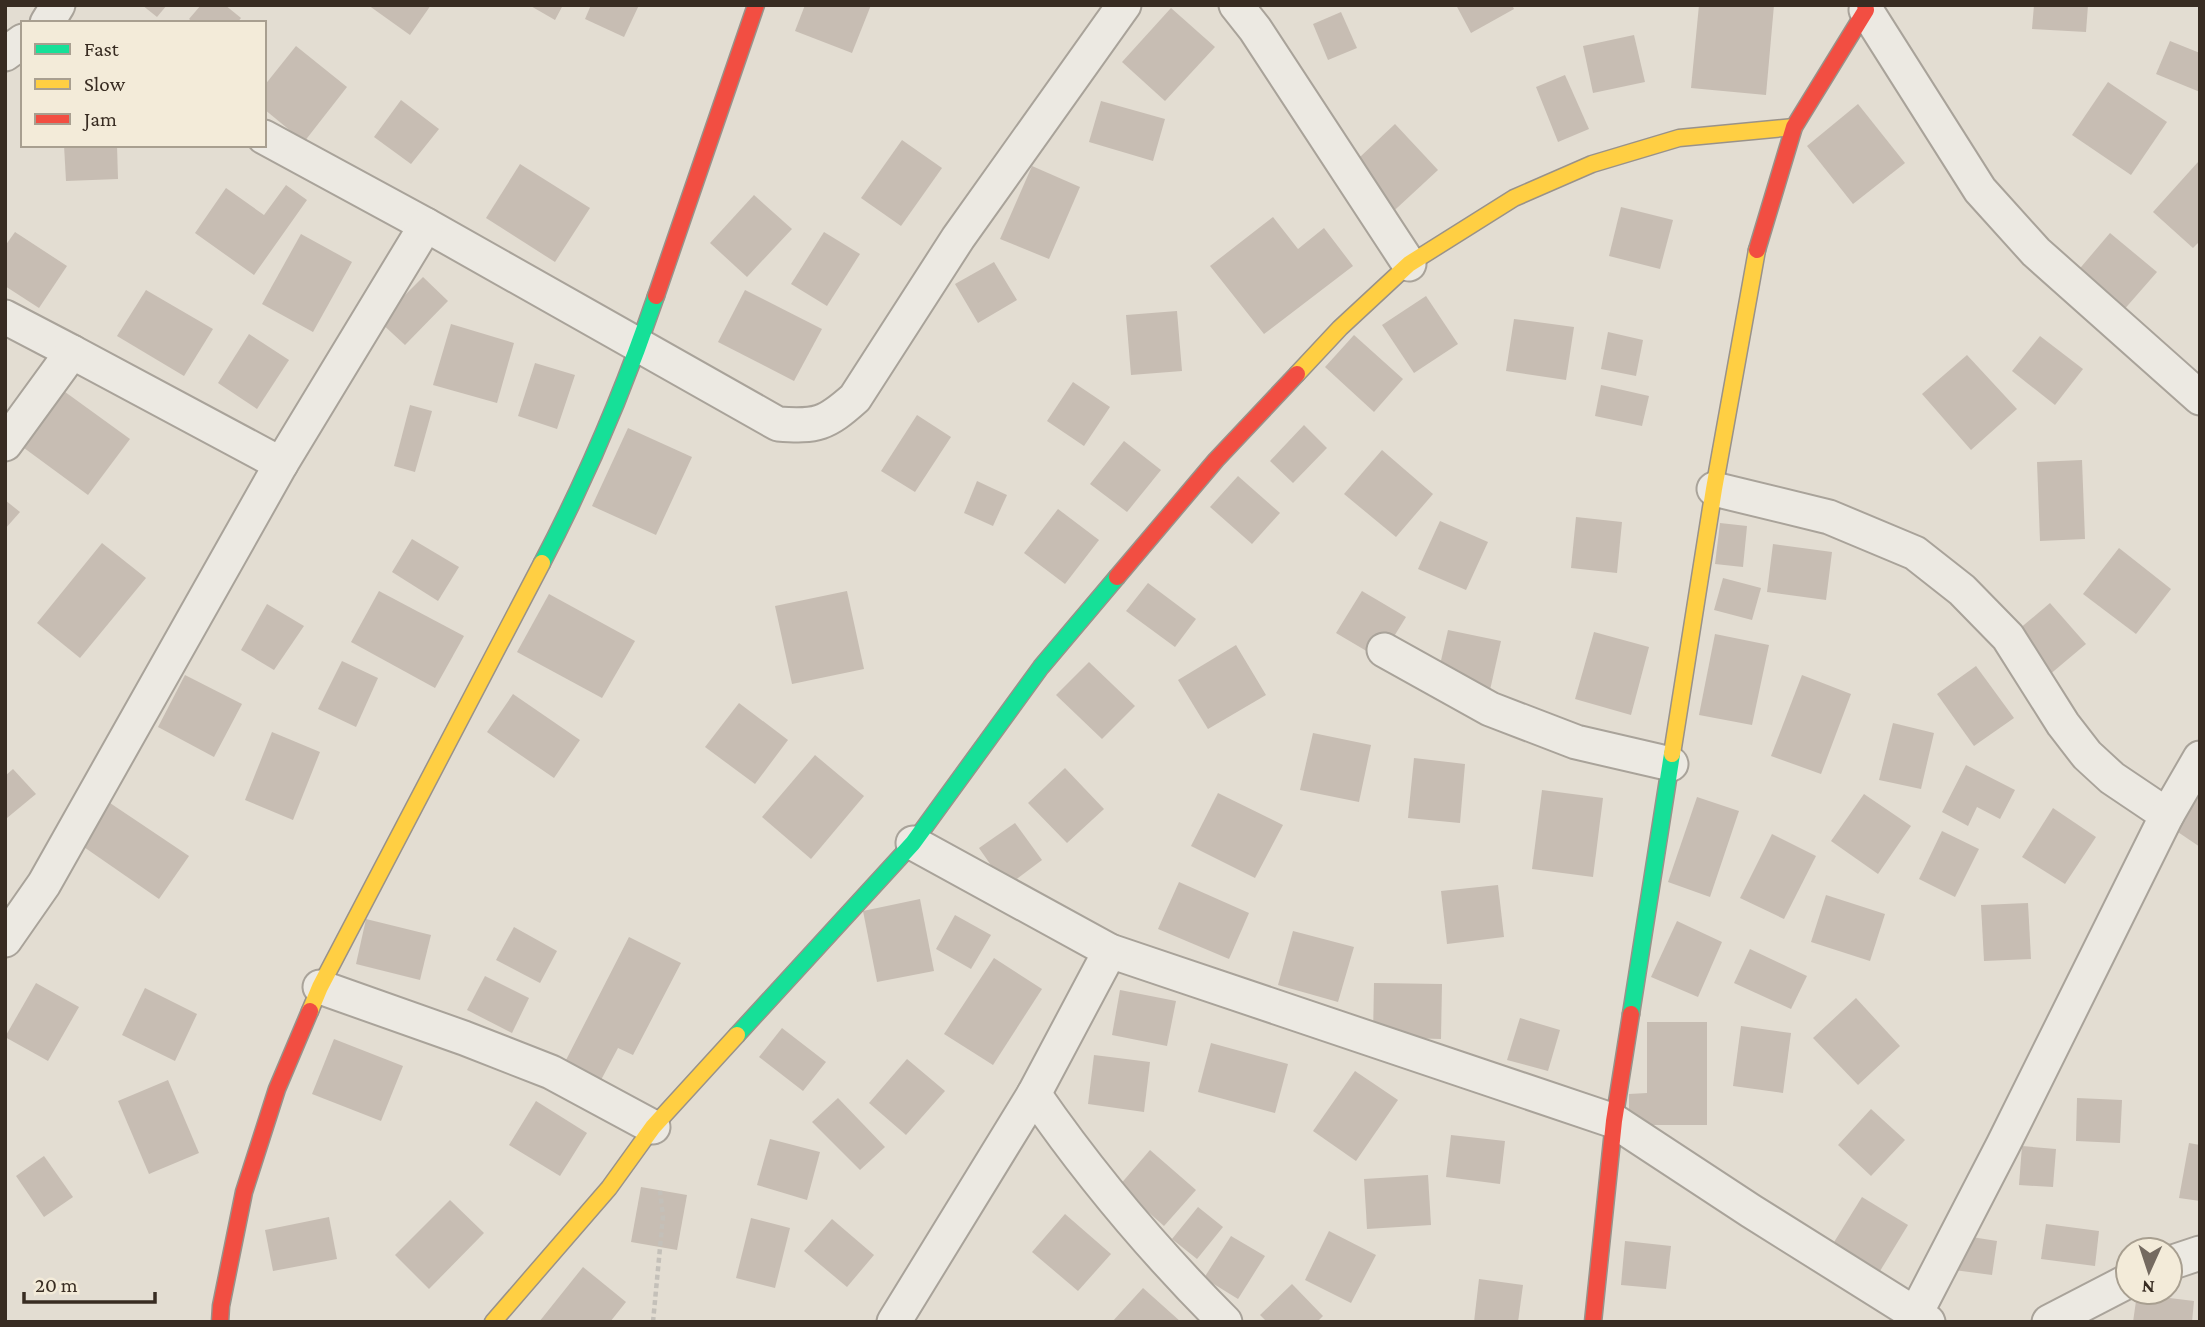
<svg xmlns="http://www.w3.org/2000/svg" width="2205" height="1327" font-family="'Crimson Pro',serif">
	<rect width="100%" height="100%" fill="#e3ddd2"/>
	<!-- building -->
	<g fill="#c7bdb3">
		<polygon points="142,5 167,5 157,17"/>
		<polygon points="201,5 225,5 241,18 237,23 194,23 189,19"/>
		<polygon points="368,5 431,5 410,35"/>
		<polygon points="529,5 563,5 555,20"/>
		<polygon points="591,5 639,5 624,37 585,19"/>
		<polygon points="805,5 871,5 852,53 795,31"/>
		<polygon points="1456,5 1512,5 1514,9 1471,33"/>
		<polygon points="1699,5 1774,5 1766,95 1691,88"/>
		<polygon points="2034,5 2088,5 2086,32 2032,29"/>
		<polygon points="1171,8 1215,47 1165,101 1122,62"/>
		<polygon points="1341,12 1357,48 1328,60 1313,24"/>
		<polygon points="1634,35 1645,82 1593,93 1583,46"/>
		<polygon points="2170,41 2200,53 2200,92 2156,74"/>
		<polygon points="296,46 347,87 304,142 264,109 264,86"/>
		<polygon points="1565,75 1589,129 1558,142 1536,87"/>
		<polygon points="2108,82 2167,122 2131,175 2072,135"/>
		<polygon points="401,100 439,129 411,164 374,137"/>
		<polygon points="1101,101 1165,119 1153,161 1089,142"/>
		<polygon points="1858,104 1905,163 1853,204 1807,146"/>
		<polygon points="1395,124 1438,170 1384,220 1342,174"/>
		<polygon points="902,140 942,168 901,226 861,198"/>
		<polygon points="64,145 117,145 118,179 66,181"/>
		<polygon points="2198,162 2200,241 2193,248 2153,212"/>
		<polygon points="520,164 590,208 555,262 486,218"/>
		<polygon points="1032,166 1080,187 1049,259 1000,239"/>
		<polygon points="286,185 307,200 254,275 195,233 226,188 264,215"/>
		<polygon points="754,195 792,229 747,277 710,243"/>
		<polygon points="1621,207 1673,220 1660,269 1609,256"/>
		<polygon points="1273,217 1298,249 1324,228 1353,266 1264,334 1210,266"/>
		<polygon points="15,232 67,266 39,308 5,286 5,246"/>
		<polygon points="824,232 860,254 827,306 791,284"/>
		<polygon points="2110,233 2157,272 2122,312 2076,273"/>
		<polygon points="301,234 352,262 313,332 262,304"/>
		<polygon points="994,262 1017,300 978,323 955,284"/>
		<polygon points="423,277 448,301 405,345 379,321"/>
		<polygon points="146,290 213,329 184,376 117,336"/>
		<polygon points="745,290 822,329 794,381 718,342"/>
		<polygon points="1426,296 1458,344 1414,373 1382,325"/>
		<polygon points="1177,311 1182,371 1131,375 1126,315"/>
		<polygon points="1514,319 1574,327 1566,380 1506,371"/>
		<polygon points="451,324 514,343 497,403 433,385"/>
		<polygon points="1608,332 1643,340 1636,376 1601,369"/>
		<polygon points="249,334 289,360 257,409 218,383"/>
		<polygon points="1354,335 1403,379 1374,412 1325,367"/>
		<polygon points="2040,336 2083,369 2055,405 2012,371"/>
		<polygon points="1967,355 2017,409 1971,450 1922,394"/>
		<polygon points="535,363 575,375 557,429 518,416"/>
		<polygon points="1073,382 1110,407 1084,446 1047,421"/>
		<polygon points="1601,385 1649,396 1642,426 1595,416"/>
		<polygon points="61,389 130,439 88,495 20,445"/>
		<polygon points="410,405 432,411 415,472 394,466"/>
		<polygon points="917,415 951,437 915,492 881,471"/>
		<polygon points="1304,425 1327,448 1293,483 1270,461"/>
		<polygon points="628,428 692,457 656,535 592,506"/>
		<polygon points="1124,441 1161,470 1127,512 1090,484"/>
		<polygon points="1382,450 1433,494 1396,537 1344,494"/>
		<polygon points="2082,460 2085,539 2040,541 2037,462"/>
		<polygon points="1238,476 1280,513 1252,544 1210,507"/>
		<polygon points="977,481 1007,495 993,526 964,513"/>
		<polygon points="5,500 20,512 5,529"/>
		<polygon points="1058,509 1099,540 1065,584 1024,553"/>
		<polygon points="1576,517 1622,522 1617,573 1571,568"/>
		<polygon points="1440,521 1488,542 1466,590 1418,569"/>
		<polygon points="1720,523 1747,526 1743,567 1715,564"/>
		<polygon points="412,539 459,567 438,601 392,572"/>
		<polygon points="102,543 146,578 80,658 37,623"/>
		<polygon points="1773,544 1832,552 1826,600 1767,592"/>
		<polygon points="2119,548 2171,589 2136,634 2083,594"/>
		<polygon points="1723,578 1761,588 1752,620 1714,610"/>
		<polygon points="1148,583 1196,619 1175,647 1126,611"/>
		<polygon points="379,591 464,636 435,688 351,642"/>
		<polygon points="847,591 864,669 792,684 775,606"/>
		<polygon points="1362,591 1406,617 1380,659 1336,633"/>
		<polygon points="549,594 635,641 602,698 517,652"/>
		<polygon points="2050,603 2086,644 2048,676 2012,635"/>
		<polygon points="267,604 304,626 274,670 241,650"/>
		<polygon points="1448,630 1501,641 1490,690 1437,678"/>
		<polygon points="1594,632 1649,647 1631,715 1575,699"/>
		<polygon points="1715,634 1769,645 1752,725 1699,715"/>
		<polygon points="1236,645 1266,695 1208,729 1178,680"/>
		<polygon points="342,661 378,678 356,727 318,709"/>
		<polygon points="1089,662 1135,706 1102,739 1056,695"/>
		<polygon points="1976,666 2014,718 1974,746 1937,694"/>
		<polygon points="185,675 242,704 214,757 158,727"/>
		<polygon points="1802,675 1851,694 1821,774 1771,756"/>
		<polygon points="513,694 580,740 554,778 487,732"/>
		<polygon points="739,703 788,740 755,784 705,747"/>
		<polygon points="1893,723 1934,733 1921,789 1879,780"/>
		<polygon points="272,732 320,752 293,820 245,800"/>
		<polygon points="1313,733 1371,745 1359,802 1300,790"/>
		<polygon points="815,755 864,796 811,859 762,817"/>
		<polygon points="1414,758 1465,764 1460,823 1408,818"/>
		<polygon points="1966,765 2015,790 2000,819 1977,807 1968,826 1942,812"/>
		<polygon points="1065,768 1104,809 1067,843 1028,803"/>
		<polygon points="13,769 36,794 7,818 5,815 5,776"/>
		<polygon points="2200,786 2200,847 2172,828"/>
		<polygon points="1542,790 1603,798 1593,877 1532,869"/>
		<polygon points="1218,793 1283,825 1255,878 1191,846"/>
		<polygon points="1864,794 1911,826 1878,874 1831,841"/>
		<polygon points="1697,797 1739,811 1710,897 1668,882"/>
		<polygon points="110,803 189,856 159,899 81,845"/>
		<polygon points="2053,808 2096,837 2065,884 2022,857"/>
		<polygon points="1015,823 1042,860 1006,887 979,848"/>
		<polygon points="1942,831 1979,849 1955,897 1919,879"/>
		<polygon points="1772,834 1816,856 1784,919 1740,898"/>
		<polygon points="1179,882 1249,913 1229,959 1158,929"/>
		<polygon points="1498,885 1504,937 1447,944 1441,891"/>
		<polygon points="1826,895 1885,914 1870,961 1811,942"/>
		<polygon points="920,899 934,971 877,982 863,911"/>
		<polygon points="2028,903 2031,959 1984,961 1981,905"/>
		<polygon points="955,915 991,935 971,969 936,949"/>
		<polygon points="366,919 431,935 420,980 356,964"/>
		<polygon points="1677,921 1722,942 1698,997 1651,977"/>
		<polygon points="514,927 557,951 540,983 496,960"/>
		<polygon points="1293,931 1354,947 1338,1002 1278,985"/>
		<polygon points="629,937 681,963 633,1055 618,1048 601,1080 565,1062"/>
		<polygon points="1750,949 1807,976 1791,1009 1734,983"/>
		<polygon points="994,958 1042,989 993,1065 944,1034"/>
		<polygon points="485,976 529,998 512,1033 467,1010"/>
		<polygon points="36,983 79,1007 48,1061 5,1037"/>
		<polygon points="1374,983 1442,984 1441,1039 1373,1037"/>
		<polygon points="145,988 197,1014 175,1061 122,1035"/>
		<polygon points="1120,990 1176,1001 1167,1046 1112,1035"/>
		<polygon points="1856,998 1900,1046 1858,1085 1813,1038"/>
		<polygon points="1520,1018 1560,1030 1548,1071 1507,1060"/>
		<polygon points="1647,1022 1707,1022 1707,1125 1629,1125 1629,1094 1647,1093"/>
		<polygon points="1741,1026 1791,1033 1783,1093 1733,1086"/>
		<polygon points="782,1028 826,1062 803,1091 759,1057"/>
		<polygon points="334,1039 403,1066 381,1121 312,1094"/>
		<polygon points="1211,1043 1288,1064 1275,1113 1198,1092"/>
		<polygon points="1094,1055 1150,1062 1144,1112 1088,1104"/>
		<polygon points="907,1059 945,1091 906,1135 869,1103"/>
		<polygon points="1355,1071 1398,1100 1356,1161 1313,1131"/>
		<polygon points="168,1080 199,1153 149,1174 118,1101"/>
		<polygon points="838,1098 885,1147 860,1170 812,1122"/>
		<polygon points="2077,1098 2122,1100 2120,1143 2076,1141"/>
		<polygon points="536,1101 587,1133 560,1176 509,1145"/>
		<polygon points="1871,1109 1905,1140 1871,1176 1838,1145"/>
		<polygon points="1451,1135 1505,1141 1500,1184 1446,1177"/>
		<polygon points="770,1139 820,1152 807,1200 757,1185"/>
		<polygon points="2189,1143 2200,1145 2200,1201 2179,1198"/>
		<polygon points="2022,1146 2056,1149 2053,1187 2019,1185"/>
		<polygon points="1150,1150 1196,1190 1164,1226 1119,1186"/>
		<polygon points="44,1156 73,1197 44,1217 16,1176"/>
		<polygon points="1428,1175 1431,1225 1367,1229 1364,1179"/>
		<polygon points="641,1187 687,1195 677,1250 631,1242"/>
		<polygon points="1862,1197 1908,1225 1877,1276 1831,1247"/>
		<polygon points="450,1200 484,1233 429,1289 395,1255"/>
		<polygon points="1198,1207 1223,1227 1197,1259 1172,1239"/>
		<polygon points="1065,1214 1111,1254 1078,1291 1032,1252"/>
		<polygon points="329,1217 337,1259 273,1271 265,1230"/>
		<polygon points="751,1218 790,1228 775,1288 736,1278"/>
		<polygon points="832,1219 874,1255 847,1287 804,1251"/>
		<polygon points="2046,1224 2099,1231 2095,1266 2041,1259"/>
		<polygon points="1329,1231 1376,1255 1351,1303 1305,1280"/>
		<polygon points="1959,1235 1997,1241 1992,1275 1954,1270"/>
		<polygon points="1231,1236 1265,1256 1238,1299 1204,1278"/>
		<polygon points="1625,1241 1671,1246 1666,1289 1621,1285"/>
		<polygon points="583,1267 626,1302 610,1322 539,1322"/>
		<polygon points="1479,1279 1523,1285 1518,1322 1474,1322"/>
		<polygon points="1292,1284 1323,1316 1317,1322 1267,1322 1260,1315"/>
		<polygon points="1143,1288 1181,1322 1112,1322"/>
		<polygon points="2137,1294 2194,1301 2192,1322 2133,1322"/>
	</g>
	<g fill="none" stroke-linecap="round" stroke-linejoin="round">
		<!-- street casing -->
		<g stroke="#a9a39a" stroke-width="37">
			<g id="street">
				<polyline points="1236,5 1255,29 1409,264"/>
				<polyline points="1866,10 1980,190 2036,252 2200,398"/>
				<polyline points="47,23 58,5"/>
				<polyline points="5,54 23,41"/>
				<path d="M264,137L426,225L778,424C817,427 826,424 855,398L958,238L1124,5"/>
				<polyline points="5,317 72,352"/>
				<polyline points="5,444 72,352 281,464"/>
				<polyline points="1714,489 1829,517 1915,553 1962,590 2008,637 2063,724 2087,755 2112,778 2167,815"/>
				<polyline points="1384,650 1490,709 1576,742 1671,764"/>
				<polyline points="913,843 1110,951 1614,1121 1751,1211 1928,1322"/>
				<polyline points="5,940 44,884 281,464 426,225"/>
				<polyline points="320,987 464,1038 551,1072 653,1127"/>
				<path d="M1034,1094C1090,1175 1155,1252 1225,1322"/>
				<polyline points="2170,1263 2200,1253"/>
				<polyline points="1915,1315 2003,1145 2167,815 2200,758"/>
				<polyline points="894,1322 1034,1094 1110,951"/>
				<polyline points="2049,1322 2128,1281"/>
			</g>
		</g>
		<!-- fast casing -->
		<g stroke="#99928a" stroke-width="19">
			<g id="fast">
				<path d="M542,563C587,477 625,387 656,296"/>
				<polyline points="1631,1014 1672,754"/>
				<polyline points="737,1035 913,843 1041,667 1117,577"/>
			</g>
		</g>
		<!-- slow casing -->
		<g stroke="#99928a" stroke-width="19">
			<g id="slow">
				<polyline points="1297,374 1340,328 1409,264 1514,198 1592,164 1679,138 1794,127"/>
				<polyline points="1672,754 1714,489 1757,250"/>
				<polyline points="310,1011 320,987 542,563"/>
				<polyline points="493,1322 609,1188 653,1127 737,1035"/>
			</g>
		</g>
		<!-- jam casing -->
		<g stroke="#99928a" stroke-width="19">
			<g id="jam">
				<polyline points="1757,250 1794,127 1866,10 1865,5"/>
				<polyline points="656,296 756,5"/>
				<polyline points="1117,577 1216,460 1297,374"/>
				<polyline points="220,1322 221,1306 244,1192 277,1089 310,1011"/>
				<polyline points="1593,1322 1614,1121 1631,1014"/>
			</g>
		</g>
		<!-- path -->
		<polyline stroke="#c4c0b9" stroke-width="4.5" stroke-dasharray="5 3.5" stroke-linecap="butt" points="653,1322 663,1216 660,1191"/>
		<!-- street -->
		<use href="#street" stroke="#ece9e2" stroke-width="33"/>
		<!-- fast -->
		<use href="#fast" stroke="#16e098" stroke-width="16"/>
		<!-- slow -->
		<use href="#slow" stroke="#ffcf43" stroke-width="16"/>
		<!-- jam -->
		<use href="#jam" stroke="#f24e42" stroke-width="16"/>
	</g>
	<!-- border -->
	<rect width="2205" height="1327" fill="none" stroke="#382c22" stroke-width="14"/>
	<!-- legend -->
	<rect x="21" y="21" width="245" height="126" fill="#f3ebd9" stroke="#a89f90" stroke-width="2"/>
	<rect x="35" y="44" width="35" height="10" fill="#16e098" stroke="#a89f90" stroke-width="2"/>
	<text x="84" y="56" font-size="21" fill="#382c22">Fast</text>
	<rect x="35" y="79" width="35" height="10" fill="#ffcf43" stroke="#a89f90" stroke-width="2"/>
	<text x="84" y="91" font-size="21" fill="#382c22">Slow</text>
	<rect x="35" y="114" width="35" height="10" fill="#f24e42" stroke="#a89f90" stroke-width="2"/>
	<text x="84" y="126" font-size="21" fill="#382c22">Jam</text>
	<!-- north arrow -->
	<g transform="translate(2149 1271) rotate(183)"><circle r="33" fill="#f3ebd9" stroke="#a89f90" stroke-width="2"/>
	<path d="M0-5L12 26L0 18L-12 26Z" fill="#746a60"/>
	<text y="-10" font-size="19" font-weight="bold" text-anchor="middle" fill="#382c22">N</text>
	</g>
	<!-- scale -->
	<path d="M24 1292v10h131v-10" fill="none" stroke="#382c22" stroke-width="3.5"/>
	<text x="35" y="1292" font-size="21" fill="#382c22" stroke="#f3ebd9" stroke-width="5" paint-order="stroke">20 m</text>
</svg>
